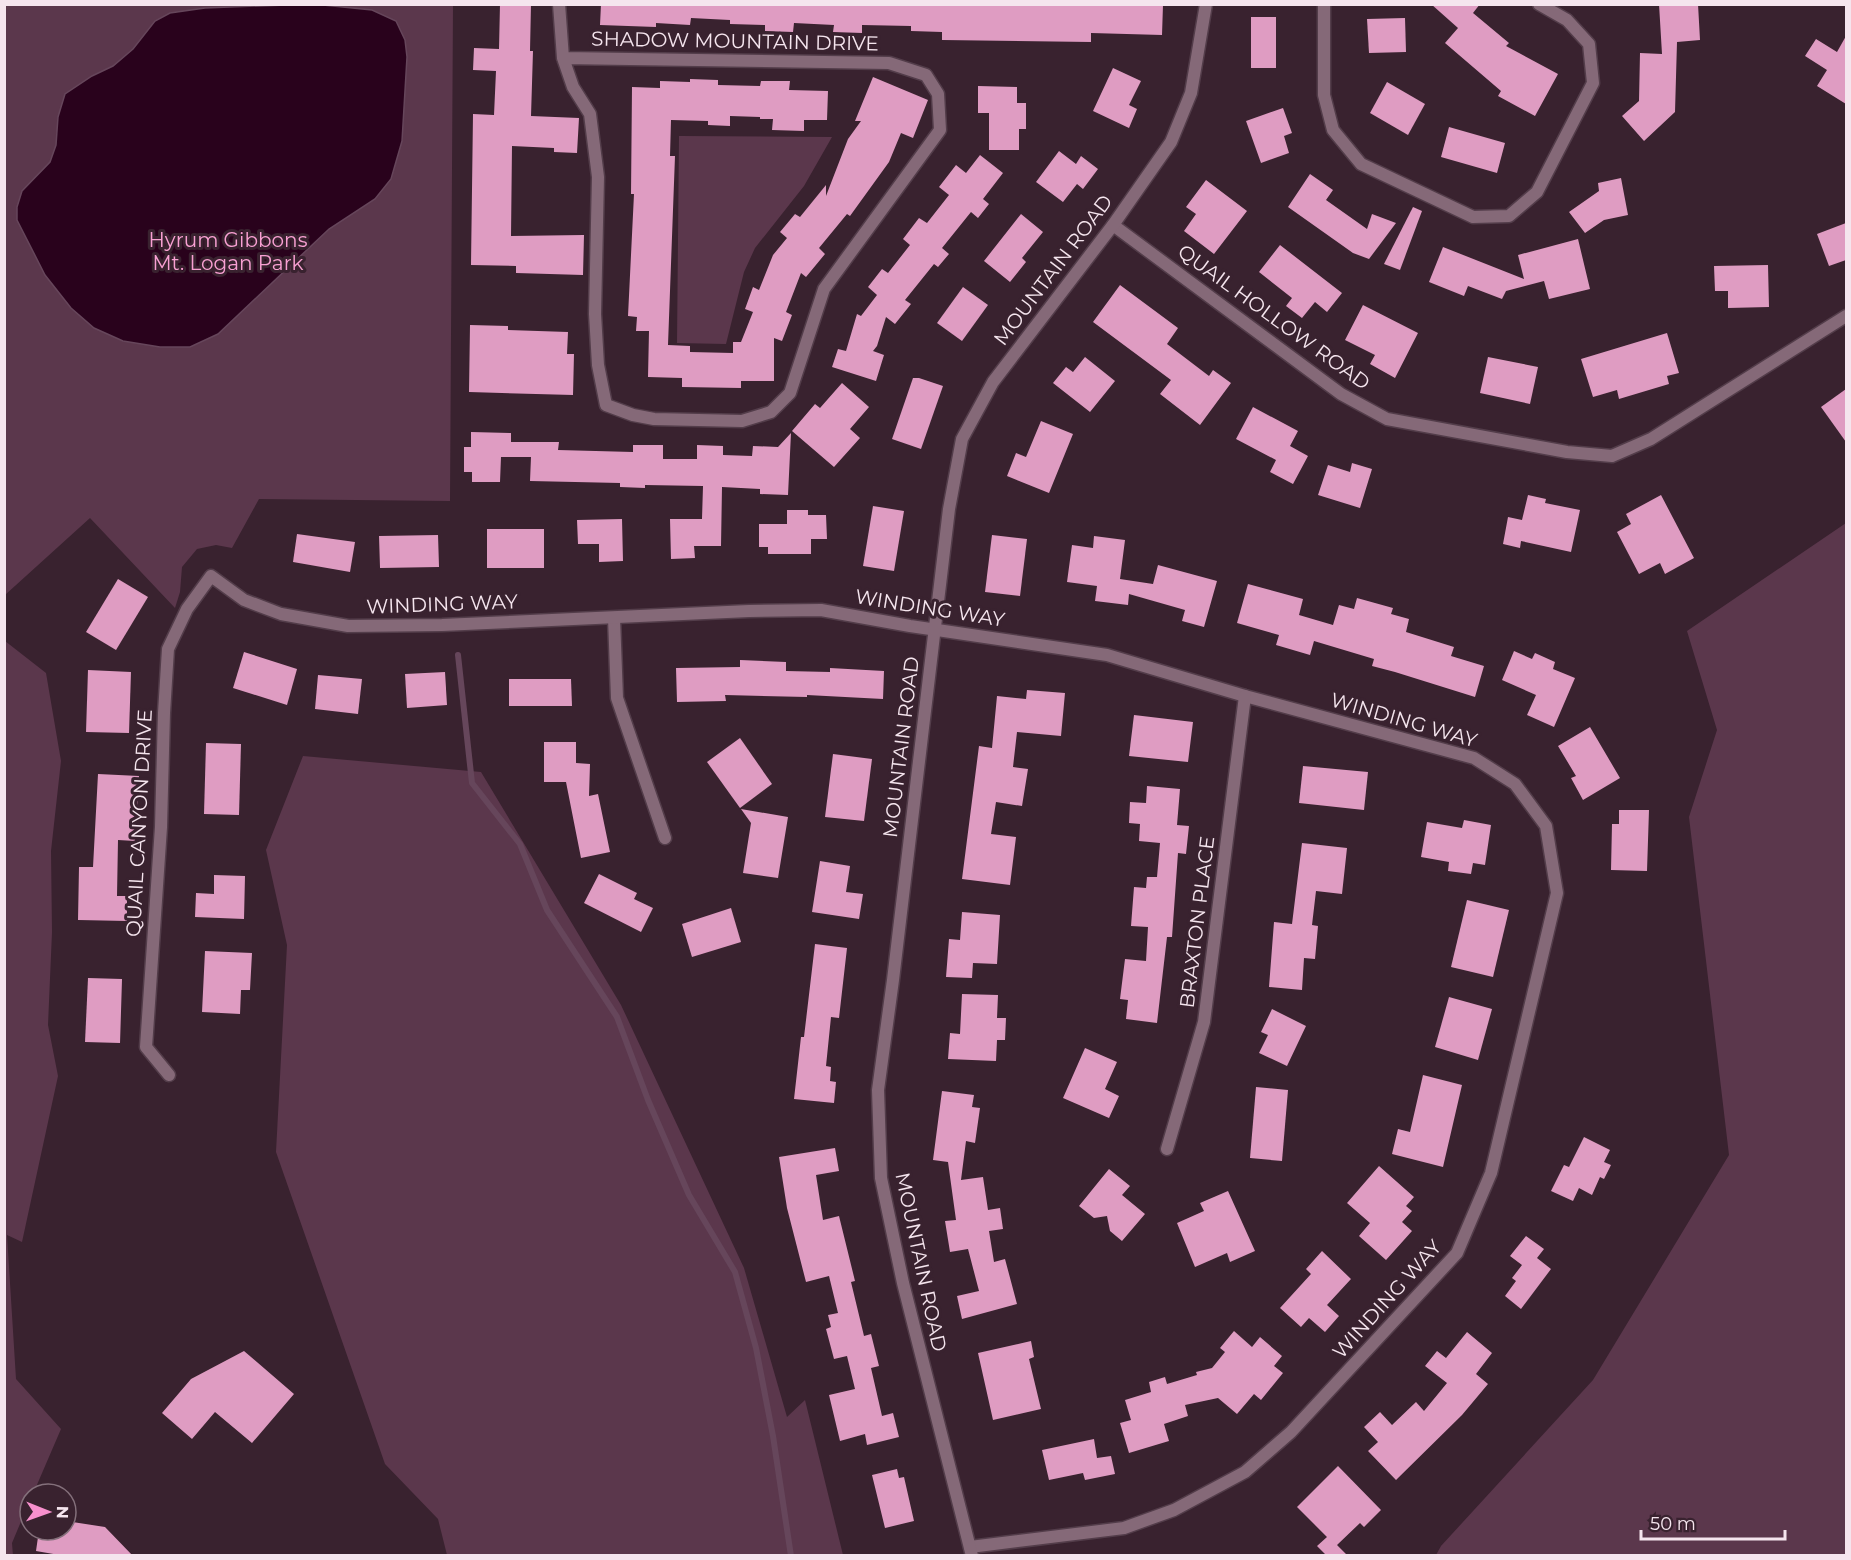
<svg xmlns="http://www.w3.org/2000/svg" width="1851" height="1560" font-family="Montserrat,sans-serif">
	<rect width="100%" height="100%" fill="#39222f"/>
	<!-- green -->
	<g fill="#5b374c">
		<polygon points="5,5 453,5 450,501 259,499 232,548 216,545 197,549 182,567 180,592 175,608 90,518 5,595"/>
		<polygon points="679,136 832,137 804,186 755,248 744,272 726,344 677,343"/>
		<polygon points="1846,523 1846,1555 1436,1555 1441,1546 1593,1380 1729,1155 1689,817 1717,730 1687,631"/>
		<polygon points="5,641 46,673 61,761 51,851 52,932 48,1025 58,1076 22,1242 7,1235 16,1379 61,1429 33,1494 30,1494 30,1500 12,1543 13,1556 4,1555"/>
		<polygon points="303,756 481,772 621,1005 744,1268 787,1417 805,1400 843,1555 447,1555 438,1519 385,1464 276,1152 287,945 266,850"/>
	</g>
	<!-- water -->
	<polygon fill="#29021c" stroke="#66465b" stroke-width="1.5" points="313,4 372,10 396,21 405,40 407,57 402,141 391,179 375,199 329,229 218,334 190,347 160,347 123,341 94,328 71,308 45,275 17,220 17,207 22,191 50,162 56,145 58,117 65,94 92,76 113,66 133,49 155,21 170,13 205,8"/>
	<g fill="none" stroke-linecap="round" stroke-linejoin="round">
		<!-- stream -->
		<polyline stroke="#66465b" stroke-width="6" points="458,655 472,783 520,844 547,910 617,1017 648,1100 689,1195 735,1272 756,1348 773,1436 791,1556"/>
	</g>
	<!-- building -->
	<g fill="#df9cc2">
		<polygon points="500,4 531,4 530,51 533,51 531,116 579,118 577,153 554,152 554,148 512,146 511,236 584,235 583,275 516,273 516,266 471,265 473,114 494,115 496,71 473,70 474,48 499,49"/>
		<polygon points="601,4 1150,4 1163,5 1162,35 1091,33 1091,42 942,40 942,32 911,31 911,26 862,25 862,33 833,32 834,25 794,23 793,32 765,31 765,25 730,24 730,20 691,18 690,25 656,23 656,27 600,25"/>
		<polygon points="1431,4 1480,4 1473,13 1509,43 1506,46 1558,74 1535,116 1498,96 1501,91 1445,43 1458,28"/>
		<polygon points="1659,4 1698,4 1700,40 1677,42 1675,112 1644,141 1622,116 1639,101 1640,53 1662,54"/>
		<rect x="1251" y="17" width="25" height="51"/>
		<polygon points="1405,18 1406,52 1369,53 1367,19"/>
		<polygon points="1846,36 1846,104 1817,86 1827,70 1805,56 1816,39 1837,52"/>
		<polygon points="1113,68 1141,81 1129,105 1137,109 1129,128 1093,111"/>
		<polygon points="873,77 928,100 913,138 901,133 889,162 850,216 847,214 819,248 825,254 806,277 801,273 786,312 792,315 782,341 774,338 774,381 741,381 741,388 682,387 682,378 648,377 649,331 636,331 637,317 628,316 634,194 631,194 632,87 660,88 660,81 690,82 690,79 718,80 718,85 760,86 761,81 790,81 789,90 828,91 827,120 804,120 804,131 772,130 773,119 760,119 760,117 730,116 730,126 708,125 708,121 671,120 670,156 675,156 668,345 690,346 690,352 733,353 733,342 741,342 753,312 745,309 753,287 759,290 773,255 787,238 780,232 795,214 800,217 826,185 826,196 848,139 861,121 855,121"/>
		<polygon points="1387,82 1425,104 1408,135 1370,113"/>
		<polygon points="978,86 1017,87 1017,103 1026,103 1026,129 1019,129 1019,150 989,150 989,113 978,113"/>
		<polygon points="1283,108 1292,133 1284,136 1289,153 1261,163 1246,121"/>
		<polygon points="1449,127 1505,143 1497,173 1441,157"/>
		<polygon points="1059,151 1076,164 1081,156 1098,169 1083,189 1077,184 1063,202 1036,182"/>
		<polygon points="980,155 1003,173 983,199 989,204 978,218 971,212 942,248 949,254 938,267 934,264 905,300 911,304 895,324 886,317 877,346 873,351 884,355 876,381 832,367 838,349 846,351 857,314 861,316 877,295 868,287 882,269 888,273 910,245 903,239 919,218 927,223 949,195 939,187 956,165 966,173"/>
		<polygon points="1310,174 1333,190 1326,200 1367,229 1372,214 1396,223 1369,259 1353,253 1288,207"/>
		<polygon points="1621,178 1628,215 1604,220 1585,233 1569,212 1599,191 1598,183"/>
		<polygon points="1206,180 1247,211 1214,254 1184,231 1196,214 1186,207"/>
		<polygon points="1413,207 1422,211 1400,270 1384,264"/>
		<polygon points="1021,214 1043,232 1022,258 1026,262 1010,282 984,261"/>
		<polygon points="1846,223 1846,260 1829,266 1817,234"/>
		<polygon points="1578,239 1590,289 1549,299 1544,281 1506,291 1502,299 1468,286 1464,296 1429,282 1443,247 1524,279 1518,255"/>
		<polygon points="1280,245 1342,293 1327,312 1315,302 1302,318 1286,306 1292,298 1259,272"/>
		<polygon points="1768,265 1769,307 1728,308 1728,291 1715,291 1714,266"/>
		<polygon points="1120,285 1178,328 1167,344 1209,376 1213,370 1231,383 1200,425 1160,394 1171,380 1093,322"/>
		<polygon points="963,287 988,305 962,341 937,323"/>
		<polygon points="1363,305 1418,333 1395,378 1370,364 1375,355 1345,340"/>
		<polygon points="470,325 508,326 508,330 568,332 567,354 574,354 573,395 469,392"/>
		<polygon points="1667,333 1679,373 1667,376 1669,384 1619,399 1617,390 1593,397 1581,359"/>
		<polygon points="1085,357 1115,381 1090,412 1053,383 1066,367 1073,372"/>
		<polygon points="1488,357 1538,367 1530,404 1480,393"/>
		<polygon points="913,378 919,378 943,386 921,449 892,439"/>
		<polygon points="842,383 869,407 850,429 860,438 834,467 792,431 815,404 820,408"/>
		<polygon points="1846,389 1846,442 1821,407"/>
		<polygon points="1253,407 1298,431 1290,446 1308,456 1293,484 1270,472 1276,460 1236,439"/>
		<polygon points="1041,421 1073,434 1049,493 1007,476 1016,453 1026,457"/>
		<polygon points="471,432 511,433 511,442 559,442 558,450 633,452 633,445 663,445 663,459 697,459 697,445 723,446 723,455 752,456 753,446 778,447 791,433 788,495 760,494 760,489 722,487 721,546 694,546 695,558 671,559 670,519 702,519 703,486 645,485 645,488 620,487 620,483 530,481 531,457 501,457 500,482 472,482 472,472 464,472 464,447 471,447"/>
		<polygon points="1352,463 1372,469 1360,508 1318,495 1328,465 1350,472"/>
		<polygon points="1528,495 1546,499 1545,503 1580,510 1571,552 1521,541 1520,548 1503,544 1508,517 1522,520"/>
		<polygon points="1661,495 1694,558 1665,574 1660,563 1639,574 1617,532 1631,524 1626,514"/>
		<polygon points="873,506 904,511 894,571 863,566"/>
		<polygon points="787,510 808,510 808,515 826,515 827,539 811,539 811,554 768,554 768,547 759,547 759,524 787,524"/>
		<polygon points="622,519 623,561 599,562 599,544 578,544 577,520"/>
		<rect x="487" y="529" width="57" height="39"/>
		<polygon points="297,534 355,542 350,572 293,562"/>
		<polygon points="438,535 439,567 380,568 379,536"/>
		<polygon points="992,535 1027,539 1020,596 985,592"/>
		<polygon points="1094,536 1125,540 1120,579 1153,584 1158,565 1217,581 1204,627 1182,621 1185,610 1129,594 1128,605 1095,601 1097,586 1067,582 1072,545 1093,548"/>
		<polygon points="118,579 148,597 116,650 86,632"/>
		<polygon points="1248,584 1303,599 1299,615 1333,625 1339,605 1354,609 1357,598 1393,608 1391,614 1409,619 1406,632 1454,647 1451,656 1484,666 1475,697 1395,672 1372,666 1374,659 1314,641 1310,655 1276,645 1279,635 1237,623"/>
		<polygon points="1514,651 1532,659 1535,653 1555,662 1553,669 1575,678 1554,727 1527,715 1536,695 1502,680"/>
		<polygon points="244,652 297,669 287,705 233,688"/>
		<polygon points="740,660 786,662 786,671 830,672 830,668 884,671 883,699 807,695 807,697 725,695 726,701 677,702 676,668 740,667"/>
		<polygon points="88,670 131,672 129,733 86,732"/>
		<polygon points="445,672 447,705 407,708 405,674"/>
		<polygon points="318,675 362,679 358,714 315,709"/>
		<polygon points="509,679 571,679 572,706 509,706"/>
		<polygon points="1027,690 1065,693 1061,736 1017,732 1013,767 1028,769 1022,806 996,802 991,834 1016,837 1010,885 962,879 979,746 992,748 997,696 1026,699"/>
		<polygon points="1134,715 1193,722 1188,762 1129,756"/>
		<polygon points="1590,727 1620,778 1583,800 1571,778 1576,776 1558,746"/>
		<polygon points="740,738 772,784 740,808 707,762"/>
		<polygon points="544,742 576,742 576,763 590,764 589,796 598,794 610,852 581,858 566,782 544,782"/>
		<polygon points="206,743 241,744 239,815 204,814"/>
		<polygon points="833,754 872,759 864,821 825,817"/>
		<polygon points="1303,766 1368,772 1364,810 1299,803"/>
		<polygon points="98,774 139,776 135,841 118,840 117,896 127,896 127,921 78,920 79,867 93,867"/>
		<polygon points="1147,786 1180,789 1177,825 1189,826 1186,854 1178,853 1172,937 1167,937 1157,1023 1126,1019 1128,1000 1120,999 1125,959 1146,961 1148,927 1131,926 1134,887 1146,888 1147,877 1157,877 1160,843 1139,841 1140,824 1129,823 1130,802 1146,803"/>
		<polygon points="741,809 788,817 778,878 743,873 751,823"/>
		<polygon points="1619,810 1649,810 1647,871 1611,870 1612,824 1619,824"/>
		<polygon points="1464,820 1491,825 1485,865 1473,863 1471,874 1448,871 1449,862 1421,857 1427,822 1462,828"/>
		<polygon points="1302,843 1347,848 1342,894 1316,891 1312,925 1318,926 1315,959 1304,958 1302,990 1269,987 1274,922 1292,924"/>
		<polygon points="820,861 850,866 846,892 863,894 859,919 812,912"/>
		<polygon points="599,874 637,893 634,899 653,908 641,932 584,903"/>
		<polygon points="214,875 245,876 244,919 195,917 196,893 214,894"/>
		<polygon points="1467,900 1509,910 1493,977 1451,967"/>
		<polygon points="731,908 741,942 692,957 682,924"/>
		<polygon points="962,912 1000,915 997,964 973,963 972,978 946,977 949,939 960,940"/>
		<polygon points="815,944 847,948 839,1018 831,1017 826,1066 831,1067 830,1081 836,1082 834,1103 794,1099 801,1037 804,1037"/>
		<polygon points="205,951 252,953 250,990 241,990 240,1014 202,1012"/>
		<polygon points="88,978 122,979 120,1043 85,1042"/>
		<polygon points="962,994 998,995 997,1018 1006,1018 1005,1040 997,1040 996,1061 948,1059 950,1033 960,1034"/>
		<polygon points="1449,997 1492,1009 1478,1060 1435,1047"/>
		<polygon points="1272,1009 1306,1026 1287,1066 1259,1053 1268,1035 1261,1032"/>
		<polygon points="1085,1048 1117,1062 1105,1089 1119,1096 1109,1118 1063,1098"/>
		<polygon points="1423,1075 1462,1085 1443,1167 1392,1154 1398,1129 1410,1132"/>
		<polygon points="1256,1087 1288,1090 1282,1161 1250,1158"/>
		<polygon points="942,1091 974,1095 972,1107 980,1108 975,1143 966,1141 961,1180 983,1177 988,1210 1000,1208 1003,1229 989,1231 994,1262 1005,1259 1017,1304 962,1319 957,1296 979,1291 968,1249 950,1252 945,1221 956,1220 948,1162 933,1160"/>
		<polygon points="1584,1137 1610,1150 1604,1162 1611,1165 1604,1179 1600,1177 1592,1195 1579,1188 1573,1201 1551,1191 1564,1165 1569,1167"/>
		<polygon points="835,1148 839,1171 816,1175 823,1220 839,1216 855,1281 851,1282 864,1336 871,1334 879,1366 871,1368 882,1416 893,1413 899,1437 867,1445 865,1434 840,1441 829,1395 855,1389 847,1356 834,1359 826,1329 831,1327 828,1315 838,1313 829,1276 806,1282 787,1208 779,1157"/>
		<polygon points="1379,1166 1414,1197 1406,1206 1412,1211 1402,1222 1412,1231 1386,1260 1359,1236 1370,1223 1347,1203"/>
		<polygon points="1109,1169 1130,1186 1122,1195 1145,1214 1122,1241 1110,1231 1107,1216 1094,1218 1079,1206"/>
		<polygon points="1228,1191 1255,1251 1230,1262 1227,1253 1195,1267 1177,1223 1204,1211 1200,1203"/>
		<polygon points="1526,1236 1544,1249 1537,1258 1551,1269 1521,1309 1505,1296 1516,1281 1512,1278 1522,1265 1510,1256"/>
		<polygon points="1322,1251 1351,1279 1327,1305 1339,1316 1325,1332 1309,1318 1301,1327 1280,1308 1311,1274 1306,1269"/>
		<polygon points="1234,1331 1252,1347 1260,1337 1282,1356 1274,1366 1283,1373 1261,1400 1254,1394 1237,1414 1218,1398 1185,1405 1188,1416 1164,1424 1169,1441 1129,1453 1120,1423 1131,1420 1125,1400 1151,1392 1149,1382 1165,1377 1167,1384 1197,1375 1196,1372 1212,1368 1225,1352 1220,1348"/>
		<polygon points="1467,1332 1492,1353 1476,1374 1488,1384 1462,1415 1396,1480 1368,1451 1378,1442 1364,1427 1380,1412 1392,1425 1416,1402 1424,1411 1447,1383 1425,1366 1437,1351 1446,1358"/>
		<polygon points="1031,1341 1034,1357 1029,1359 1041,1409 993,1420 978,1353"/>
		<polygon points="244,1351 294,1394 252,1443 215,1412 192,1439 162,1413 191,1379"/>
		<polygon points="1094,1439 1097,1458 1111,1456 1115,1474 1085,1480 1083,1473 1049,1480 1042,1450"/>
		<polygon points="1338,1466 1381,1510 1364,1527 1360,1523 1337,1545 1348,1556 1327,1556 1317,1546 1327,1537 1297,1507"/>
		<polygon points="897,1469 899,1478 904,1477 914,1521 885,1528 872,1475"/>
		<polygon points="66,1521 105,1527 133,1556 65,1556 36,1551 39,1530 66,1530"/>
	</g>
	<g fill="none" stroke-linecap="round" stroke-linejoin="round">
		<!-- minor casing -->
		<g stroke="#533d4a" stroke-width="15">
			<g id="minor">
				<polyline points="559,4 563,58 573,87 590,114 598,177 595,314 598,365 606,405 633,415 654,419 742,421 771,412 790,393 824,289 940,130 938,94 926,75 889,63 563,58"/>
				<polyline points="1324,4 1324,95 1333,130 1361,164 1473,217 1509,216 1537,192 1593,83 1589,44 1567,20 1539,4"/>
				<polyline points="1113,225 1341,394 1387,419 1567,452 1612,456 1651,439 1846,316"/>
				<polyline points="614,618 617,698 665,838"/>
				<polyline points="169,1075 146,1047 161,827 164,713 168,649 187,609 211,576 244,600 281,614 348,626 442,625 749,611 821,610 910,626 1107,655 1245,696 1474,758 1515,784 1546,826 1557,893 1491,1173 1457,1253 1291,1432 1245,1472 1174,1510 1124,1528 970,1547"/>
				<polyline points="1167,1149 1204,1022 1245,696"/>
				<polyline points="972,1556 903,1283 881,1178 878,1090 893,980 949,509 962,439 993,382 1113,225 1171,142 1191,93 1206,4"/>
			</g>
		</g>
		<!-- minor -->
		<use href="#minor" stroke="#856978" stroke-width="12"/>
	</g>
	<g text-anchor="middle" stroke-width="6" stroke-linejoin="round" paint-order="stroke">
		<!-- street labels -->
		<g font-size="20" fill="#f5e5ee" stroke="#39222f">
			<text transform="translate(735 41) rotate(1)" y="7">SHADOW MOUNTAIN DRIVE</text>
			<text transform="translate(1053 270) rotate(-53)" y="7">MOUNTAIN ROAD</text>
			<text transform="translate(1274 317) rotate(36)" y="7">QUAIL HOLLOW ROAD</text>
			<text transform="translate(442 604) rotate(-2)" y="7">WINDING WAY</text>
			<text transform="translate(930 608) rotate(9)" y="7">WINDING WAY</text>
			<text transform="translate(1404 720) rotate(16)" y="7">WINDING WAY</text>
			<text transform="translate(901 747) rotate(-83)" y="7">MOUNTAIN ROAD</text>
			<text transform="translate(139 823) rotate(-87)" y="7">QUAIL CANYON DRIVE</text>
			<text transform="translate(1197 922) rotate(-83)" y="7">BRAXTON PLACE</text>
			<text transform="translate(921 1262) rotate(78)" y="7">MOUNTAIN ROAD</text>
			<text transform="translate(1387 1299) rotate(-48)" y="7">WINDING WAY</text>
		</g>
		<!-- park labels -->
		<g font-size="20" fill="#f9a0d3" stroke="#39222f">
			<text x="228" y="247">Hyrum Gibbons<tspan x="228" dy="23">Mt. Logan Park</tspan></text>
		</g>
	</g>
	<!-- border -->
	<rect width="1851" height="1560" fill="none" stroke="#f5e5ee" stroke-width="12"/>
	<!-- north arrow -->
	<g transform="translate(48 1512) rotate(91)"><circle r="28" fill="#39222f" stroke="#84707b" stroke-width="1.5"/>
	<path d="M0-4.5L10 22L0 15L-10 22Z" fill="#f790cd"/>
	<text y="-9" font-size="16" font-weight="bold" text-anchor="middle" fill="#f5e5ee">N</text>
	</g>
	<!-- scale -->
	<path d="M1641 1530v9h144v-9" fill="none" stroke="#f5e5ee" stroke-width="3"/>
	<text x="1650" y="1530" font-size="18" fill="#f5e5ee" stroke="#39222f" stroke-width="4.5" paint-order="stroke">50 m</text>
</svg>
